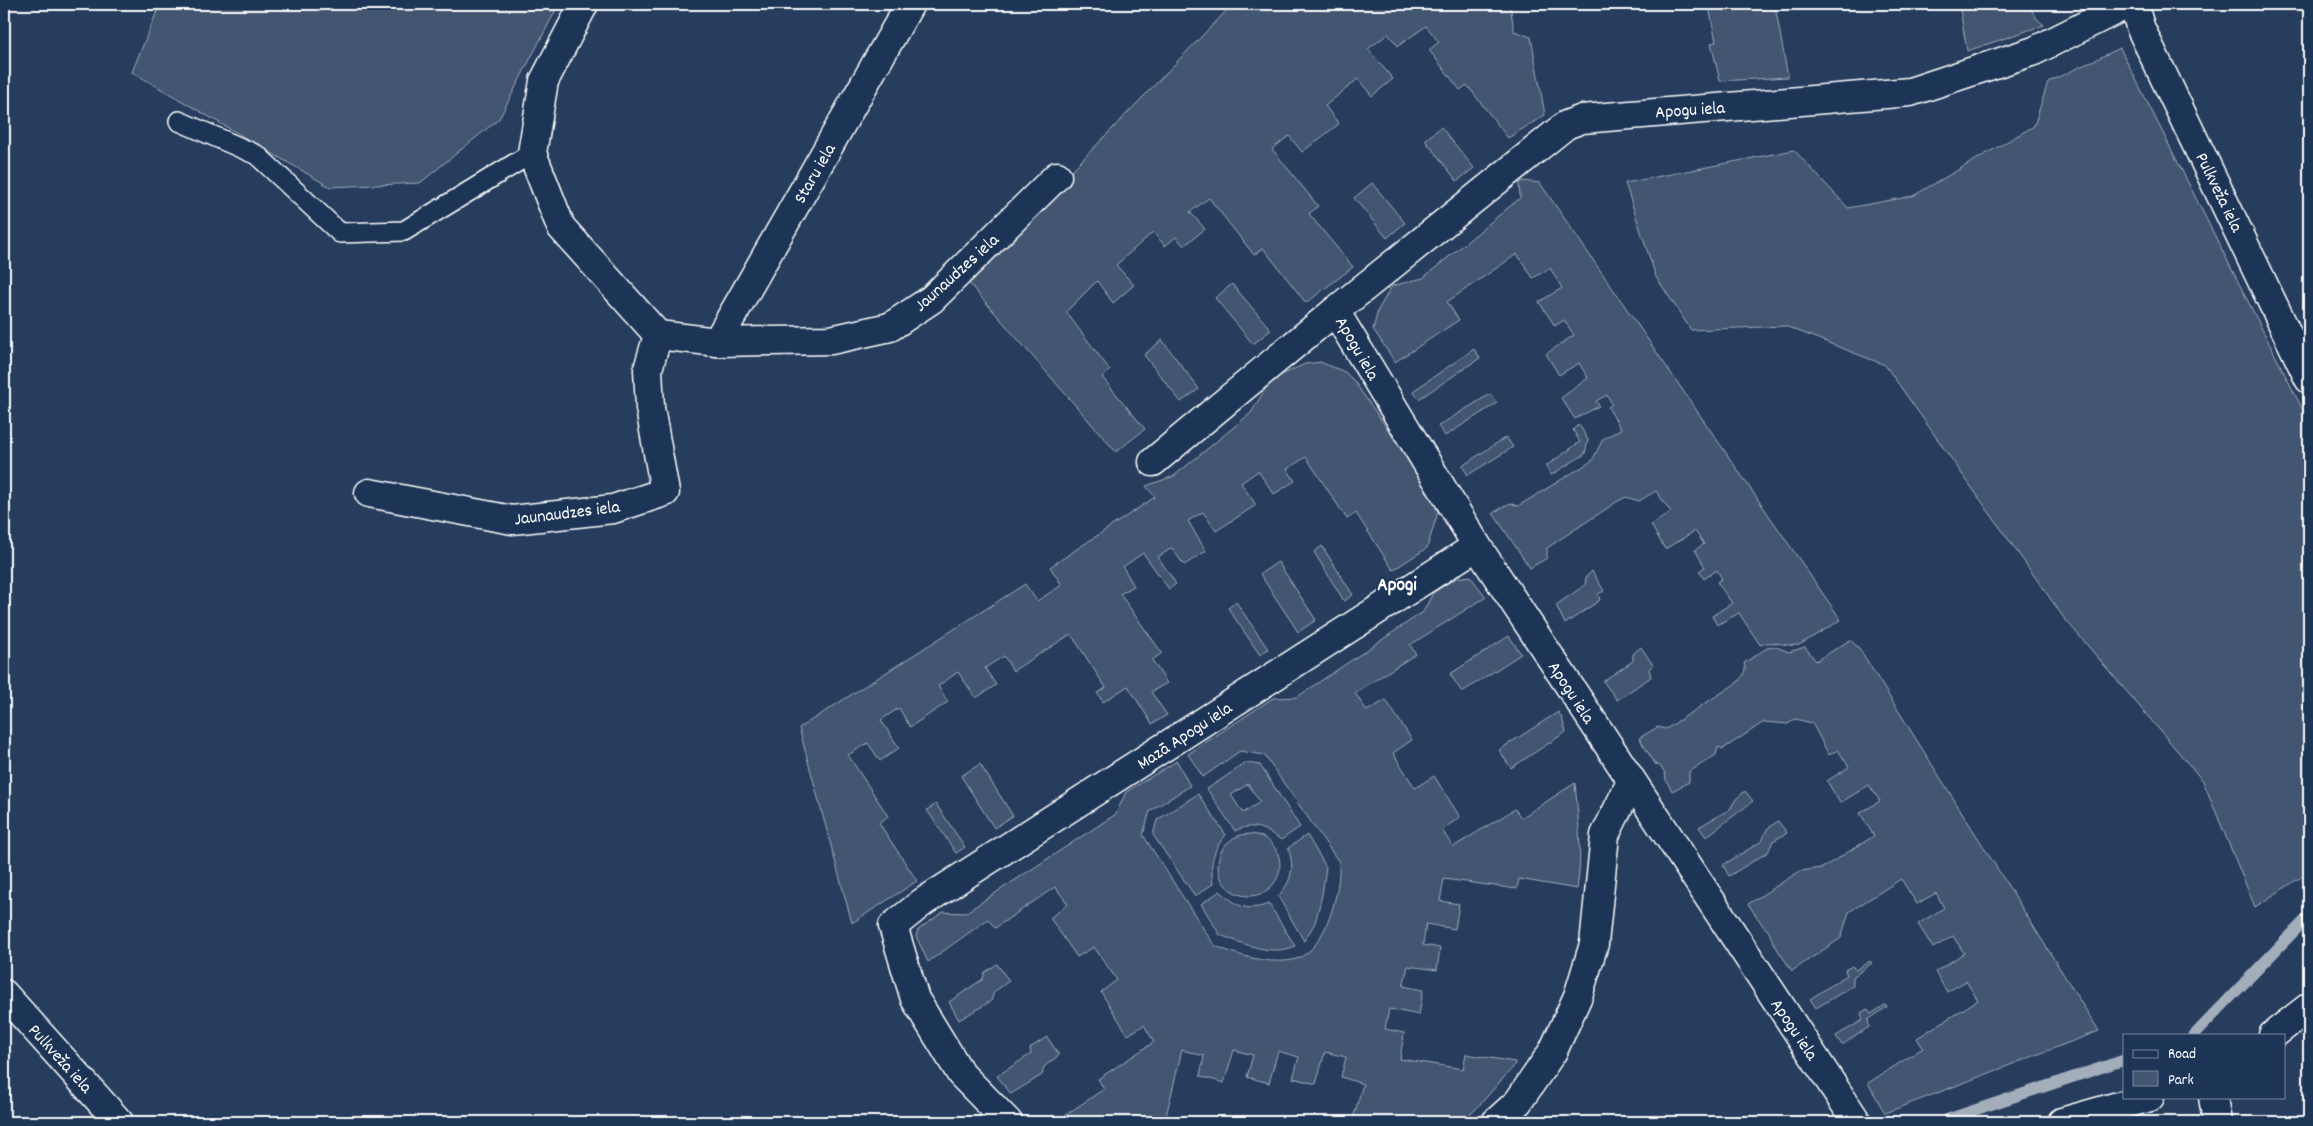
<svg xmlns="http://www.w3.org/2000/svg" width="2313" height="1126" font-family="Dekko,sans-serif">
	<rect width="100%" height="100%" fill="#263d5e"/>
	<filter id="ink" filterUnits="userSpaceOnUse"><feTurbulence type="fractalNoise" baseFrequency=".02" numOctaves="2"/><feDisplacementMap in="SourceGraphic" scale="10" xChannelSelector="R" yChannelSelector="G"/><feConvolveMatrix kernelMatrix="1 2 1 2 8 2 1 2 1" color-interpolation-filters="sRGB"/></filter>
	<g filter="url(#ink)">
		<!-- green -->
		<g fill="#425672" stroke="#a0aab8" fill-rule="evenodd">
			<polygon points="160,4 559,4 499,119 420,183 330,187 132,72"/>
			<polygon points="1233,4 1510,4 1514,31 1531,37 1545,115 1508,138 1467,85 1460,90 1429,50 1439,42 1426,26 1398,46 1388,34 1368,49 1393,79 1372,96 1358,79 1325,106 1339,124 1302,152 1289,136 1272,149 1318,206 1309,214 1353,267 1306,303 1263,248 1254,255 1209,198 1190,212 1205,229 1184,246 1176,237 1165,246 1153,232 1116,265 1134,285 1113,303 1097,281 1066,312 1110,370 1102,377 1145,429 1116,452 967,281 991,254"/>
			<polygon points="1697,4 1766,4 1776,11 1788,77 1720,81 1711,43 1716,42 1709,7 1698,8"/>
			<polygon points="1959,4 2028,4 2037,19 2044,25 1967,51"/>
			<polygon points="2120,48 2309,422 2309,872 2255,907 2203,781 2064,618 1885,365 1785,326 1691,330 1656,277 1625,183 1794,150 1848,208 1913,196 2034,126 2048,82"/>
			<polygon points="1441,127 1474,168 1457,181 1425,140"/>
			<path d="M1523,181L1540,183L1841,620L1799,645C1784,647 1774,639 1760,645L1739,613L1717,625L1712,616L1732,603L1717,582L1722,579L1717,570L1704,579L1699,571L1705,567L1695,550L1704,544L1695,531L1665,549L1651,525L1671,512L1656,491L1639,501L1626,497L1618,501L1547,548V558L1530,568L1493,513L1510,503L1518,506L1592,461L1603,439L1621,429L1608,407L1612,404L1607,395L1596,401L1599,406L1575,419L1561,398L1588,378L1579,363L1559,375L1546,354L1574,335L1564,320L1555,326L1539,302L1562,288L1550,268L1533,278L1517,254L1447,302L1459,320L1395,362L1373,329L1378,310L1392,286L1423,278L1520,198L1519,183Z"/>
			<polygon points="1372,183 1405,223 1387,238 1354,198"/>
			<polygon points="1232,284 1271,330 1253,344 1215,298"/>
			<polygon points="1162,340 1199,389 1181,402 1144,355"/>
			<polygon points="1474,349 1480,358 1419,399 1413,391"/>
			<polygon points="1320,362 1345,372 1354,381 1431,492 1438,512 1427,548 1393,570 1356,513 1347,519 1306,457 1287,469 1295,481 1274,494 1258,471 1241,483 1256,505 1216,531 1203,512 1188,521 1206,551 1184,565 1172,548 1158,557 1176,584 1169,589 1143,553 1123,567 1134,586 1120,594 1162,653 1152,660 1167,683 1151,692 1167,715 1152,724 1128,686 1103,702 1097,693 1106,688 1071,634 1013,671 1004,656 985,668 996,685 976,698 958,672 938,686 948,702 910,727 899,708 881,720 899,748 880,761 868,743 848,755 888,816 879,823 917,881 852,923 799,728 1025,584 1037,601 1062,585 1050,567 1155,497 1146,486 1174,476 1251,413 1267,386 1275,378 1305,364"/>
			<polygon points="1490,394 1497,403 1445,436 1438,426"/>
			<polygon points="1579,424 1588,440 1585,454 1551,475 1546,466 1580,442 1573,430"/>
			<polygon points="1506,437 1513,447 1468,475 1462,466"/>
			<polygon points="1322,546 1353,595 1344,601 1314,552"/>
			<polygon points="1278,562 1316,620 1298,632 1260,574"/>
			<polygon points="1592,571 1604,591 1598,594 1600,600 1565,624 1556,605 1585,585 1586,577"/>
			<path d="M1470,576L1486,597L1410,645L1416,654L1355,693L1367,711L1386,700L1412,740L1393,753L1415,788L1434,776L1460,817L1442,830L1453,847L1515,809L1521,818L1575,783C1578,818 1583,854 1577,889L1519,879L1517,889L1444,879L1440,901L1459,904L1455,929L1426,924L1423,945L1440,948L1437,970L1408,966L1403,986L1423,990L1419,1015L1389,1009L1385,1029L1404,1033L1400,1059L1463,1069L1466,1054L1515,1062L1514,1066L1475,1110L1461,1122H1352L1363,1084L1341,1077L1346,1057L1325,1052L1316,1084L1293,1078L1299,1057L1278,1051L1269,1083L1247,1077L1253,1055L1234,1050L1224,1083L1200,1076L1204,1056L1182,1050L1165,1120L1154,1117L1152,1122H1055L1104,1089L1098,1079L1154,1042L1144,1025L1128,1035L1101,992L1117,980L1094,947L1077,957L1050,918L1068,904L1055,887L995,928L988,919L928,962L916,936L918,930L943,912L965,913L1116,814L1126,792L1177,761L1190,786L1150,811L1143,835L1214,945C1234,955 1273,966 1296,959C1326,950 1341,890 1339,862L1264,755L1240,751L1203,777L1188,754L1273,698L1297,697L1423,612L1433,593L1456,578Z"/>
			<polygon points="1236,602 1268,649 1260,655 1228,608"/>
			<polygon points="1509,636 1521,654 1462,692 1450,674"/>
			<path d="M1850,640L1859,648L2099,1031L1885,1113L1868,1083L1923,1048L1917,1038L1978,1000L1966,981L1947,992L1935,972L1964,953L1953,936L1933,948L1918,924L1944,908L1936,893L1917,904L1901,879L1849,912L1841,938L1792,971L1774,944L1768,930L1764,927L1748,904L1800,871L1822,868L1874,836L1860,813L1880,801L1869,785L1840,803L1827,781L1849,767L1838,750L1829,755L1812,723L1795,719L1788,724L1764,722L1723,749L1718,747L1716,755L1689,772V782L1672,791L1666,780L1665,773L1660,766L1655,764L1639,738L1658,727L1666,729L1738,682C1743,676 1747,671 1744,663L1767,648L1776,647L1789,652L1805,647L1816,661Z"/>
			<polygon points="1641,647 1653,665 1649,669 1651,677 1617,700 1603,681 1633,661 1633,654"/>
			<polygon points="1558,712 1562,718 1566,732 1511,768 1499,750"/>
			<path d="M1246,763L1260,765L1300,827L1281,840C1266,829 1253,822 1235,831L1207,789ZM1248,784L1260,802L1243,813L1231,795Z"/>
			<polygon points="980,764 1013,816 994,828 961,776"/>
			<polygon points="1745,791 1753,801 1706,837 1699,827 1730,809 1736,799"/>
			<path d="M1198,794L1226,835C1212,851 1210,863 1213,884L1195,896L1153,835L1157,820Z"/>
			<polygon points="936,804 965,847 956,853 927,810"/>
			<polygon points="1778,821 1787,833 1773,841 1768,852 1729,876 1723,865 1762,841 1767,829"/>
			<circle cx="1249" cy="865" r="31"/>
			<path d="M1307,835L1326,867L1322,895L1315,923L1304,941L1278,896C1292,882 1295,867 1288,848Z"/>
			<path d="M1220,891C1239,907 1245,912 1269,904L1295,946C1272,957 1242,943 1220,935L1201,904Z"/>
			<polygon points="1870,961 1872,963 1853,977 1853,986 1816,1008 1810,999 1847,975 1845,970 1852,966 1856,970"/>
			<polygon points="997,964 1009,981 994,992 991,1001 959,1020 949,1002 983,979 984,973"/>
			<polygon points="1885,1005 1887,1007 1868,1020 1869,1027 1842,1045 1836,1036 1863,1020 1861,1013 1867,1009 1871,1014"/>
			<polygon points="1047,1037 1059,1055 1044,1067 1042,1075 1011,1094 997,1076 1031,1054 1030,1048"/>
		</g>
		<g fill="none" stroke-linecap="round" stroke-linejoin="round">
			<!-- stream -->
			<g stroke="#a4aebb" stroke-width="11">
				<polyline points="2194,1035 2309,916"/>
				<polyline points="1948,1119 2124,1060"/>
			</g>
			<!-- lane casing -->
			<g stroke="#fff" stroke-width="22">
				<polyline id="lane" points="179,121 257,155 340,233 404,231 532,153"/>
			</g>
			<!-- street casing -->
			<g stroke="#fff" stroke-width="31">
				<g id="street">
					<polyline points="584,4 544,81 532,153 561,227 658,335 717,342 831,340 890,327 932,299 1057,176"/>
					<polyline points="2133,4 2141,29 2309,379"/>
					<polyline points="717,342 910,4"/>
					<polyline points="1153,462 1335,311"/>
					<polyline points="369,493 512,520 613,509 665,492 650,408 648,369 658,335"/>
					<polyline points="4,994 119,1122"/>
					<polyline points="2273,1035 2309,1007"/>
					<polyline points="2213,1097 2217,1122"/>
					<polyline points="1008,1122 961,1074 915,999 893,926 923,902 1477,546"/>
					<polyline points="1496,1122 1518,1102 1553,1051 1578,996 1594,944 1605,835 1631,782"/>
					<polyline points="1857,1122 1477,546 1335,311 1566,125 1582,119 1910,92 2034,51 2128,4"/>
					<polyline points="2062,1122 2150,1097"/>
				</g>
			</g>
			<!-- lane -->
			<use href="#lane" stroke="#1d3557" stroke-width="19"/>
			<!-- street -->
			<use href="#street" stroke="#1d3557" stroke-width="28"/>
		</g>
	</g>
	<g text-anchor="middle" stroke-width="4" stroke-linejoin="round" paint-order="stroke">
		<!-- street labels -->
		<g font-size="18" fill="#fff" stroke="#1d3557">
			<text transform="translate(1690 109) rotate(-4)" y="6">Apogu iela</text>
			<text transform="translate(814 173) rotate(-60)" y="6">Staru iela</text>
			<text transform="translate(2220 192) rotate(64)" y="6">Pulkveža iela</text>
			<text transform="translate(956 272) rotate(-42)" y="6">Jaunaudzes iela</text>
			<text transform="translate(1358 348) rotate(60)" y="6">Apogu iela</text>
			<text transform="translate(567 512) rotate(-7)" y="6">Jaunaudzes iela</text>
			<text transform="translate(1572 692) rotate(57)" y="6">Apogu iela</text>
			<text transform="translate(1184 735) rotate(-33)" y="6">Mazā Apogu iela</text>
			<text transform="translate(1795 1029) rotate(56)" y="6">Apogu iela</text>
			<text transform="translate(61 1058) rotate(48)" y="6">Pulkveža iela</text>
		</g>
		<!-- neighbourhood labels -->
		<g font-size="19" font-weight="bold" fill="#fff" stroke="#1d3557">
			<text x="1397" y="590">Apogi</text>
		</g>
	</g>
	<!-- margin -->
	<rect width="2313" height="1126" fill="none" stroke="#1d3557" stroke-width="20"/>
	<rect x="10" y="10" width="2293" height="1106" fill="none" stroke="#fff" stroke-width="2" filter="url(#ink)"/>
	<!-- legend -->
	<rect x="2123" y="1034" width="162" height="65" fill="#1d3557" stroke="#77869a"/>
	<rect x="2133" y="1050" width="25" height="8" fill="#1d3557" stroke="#77869a"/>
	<text x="2168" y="1058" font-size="15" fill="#ffffff">Road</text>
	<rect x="2133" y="1071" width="25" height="15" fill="#425672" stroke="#77869a"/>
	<text x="2168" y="1084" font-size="15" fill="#ffffff">Park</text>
</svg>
